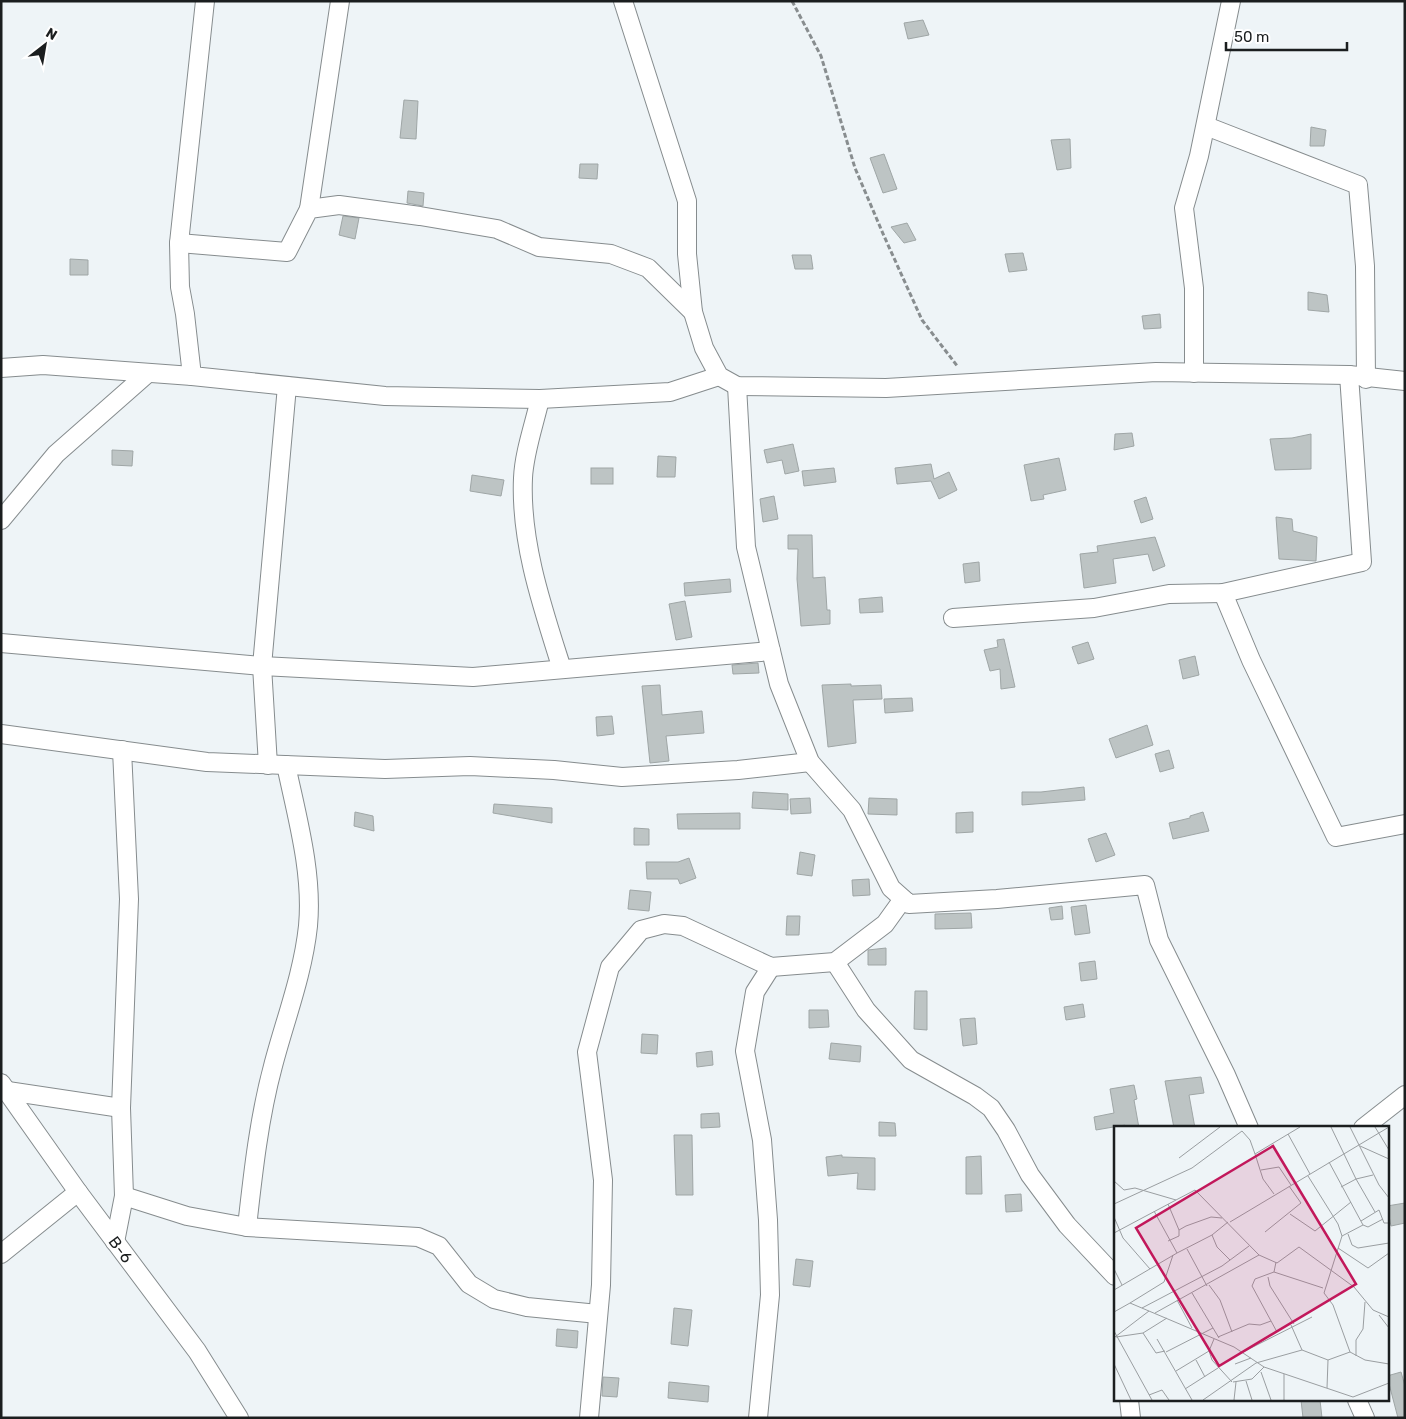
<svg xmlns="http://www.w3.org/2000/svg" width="1406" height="1419" font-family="Rubik,sans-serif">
	<rect width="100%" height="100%" fill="#eef4f7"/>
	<!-- building -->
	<g fill="#bdc4c4" stroke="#9fa6a6">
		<polygon points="923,20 929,35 908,39 904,23"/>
		<polygon points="404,100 418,101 416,139 400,138"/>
		<polygon points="1311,127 1326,130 1324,146 1310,146"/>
		<polygon points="1070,139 1071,168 1057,170 1051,140"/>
		<polygon points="884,154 897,189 883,193 870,158"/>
		<polygon points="580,164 598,164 597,179 579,178"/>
		<polygon points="408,191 424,193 423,206 407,203"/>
		<polygon points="343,216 359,218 355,239 339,235"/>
		<polygon points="907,223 916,240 904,243 891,227"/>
		<polygon points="1023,253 1027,270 1009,272 1005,254"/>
		<polygon points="792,255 811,255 813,269 795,269"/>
		<polygon points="70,259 88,260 88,275 70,275"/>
		<polygon points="1308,292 1327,295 1329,312 1308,310"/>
		<polygon points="1160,314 1161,328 1144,329 1142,316"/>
		<polygon points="1132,433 1134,446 1114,450 1115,434"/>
		<polygon points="1311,434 1311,469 1275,470 1270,439 1292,438"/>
		<polygon points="793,444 799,471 785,474 782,460 767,463 764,450"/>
		<polygon points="112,450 133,451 132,466 112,465"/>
		<polygon points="658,456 676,457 675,477 657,477"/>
		<polygon points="1059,458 1066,490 1043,495 1044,499 1031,501 1024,465"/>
		<polygon points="931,464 934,479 949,472 957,490 939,499 931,481 897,484 895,468"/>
		<rect x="591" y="468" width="22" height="16"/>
		<polygon points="834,468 836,482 804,486 802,471"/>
		<polygon points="472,475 504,480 501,496 470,491"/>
		<polygon points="774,496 778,519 763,522 760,499"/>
		<polygon points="1146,497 1153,519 1141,523 1134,501"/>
		<polygon points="1276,517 1292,519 1293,531 1317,537 1316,561 1279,559"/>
		<polygon points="788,535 812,535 813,578 825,577 827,610 830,610 830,624 801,626 797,579 798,549 788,549"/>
		<polygon points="1155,537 1165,566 1153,571 1148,554 1113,559 1116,583 1084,588 1080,554 1098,552 1097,546"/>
		<polygon points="979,562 980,581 965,583 963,564"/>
		<polygon points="730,579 731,592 685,596 684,583"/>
		<polygon points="882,597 883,612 860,613 859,599"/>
		<polygon points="685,601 692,637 676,640 669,604"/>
		<polygon points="1004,639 1015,687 1001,689 1000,669 990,671 984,650 998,647 997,640"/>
		<polygon points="1088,642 1094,659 1078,664 1072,647"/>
		<polygon points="1195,656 1199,675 1183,679 1179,660"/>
		<polygon points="758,663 759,673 733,674 732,665"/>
		<polygon points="851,684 851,686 881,685 882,699 853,700 856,743 828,747 822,685"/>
		<polygon points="660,685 662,715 702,711 704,733 666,736 669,761 650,763 642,686"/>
		<polygon points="912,698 913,711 885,713 884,699"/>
		<polygon points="612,716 614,734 597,736 596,717"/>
		<polygon points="1147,725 1153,745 1116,758 1109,739"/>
		<polygon points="1169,750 1174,768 1160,772 1155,754"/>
		<polygon points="1084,787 1085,800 1022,805 1022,792 1041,792"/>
		<polygon points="753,792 788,794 788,810 752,808"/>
		<polygon points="810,798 811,813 791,814 790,799"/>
		<polygon points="869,798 897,799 897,815 868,814"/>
		<polygon points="494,804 552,808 552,823 493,813"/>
		<polygon points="355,812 373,816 374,831 354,826"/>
		<polygon points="973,812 973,832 956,833 956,813"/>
		<polygon points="1203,812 1209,831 1173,839 1169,823 1190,818 1190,816"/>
		<polygon points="740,813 740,829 678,829 677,814"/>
		<polygon points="634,828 649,829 649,845 634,845"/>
		<polygon points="1106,833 1115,855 1096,862 1088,839"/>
		<polygon points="800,852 815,855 812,876 797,874"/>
		<polygon points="689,858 696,878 680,884 678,879 647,879 646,862 678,862"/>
		<polygon points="869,879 870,895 853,896 852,880"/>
		<polygon points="630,890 651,892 649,911 628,909"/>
		<polygon points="1086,905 1090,933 1075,935 1071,907"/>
		<polygon points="1062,906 1063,919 1051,920 1049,908"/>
		<polygon points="971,913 972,928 935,929 935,914"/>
		<polygon points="787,916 800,916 799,935 786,935"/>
		<polygon points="886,948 886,965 868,965 868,950"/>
		<polygon points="1095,961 1097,979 1081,981 1079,963"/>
		<polygon points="915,991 927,991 927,1030 914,1029"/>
		<polygon points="1083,1004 1085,1017 1066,1020 1064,1007"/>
		<polygon points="809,1010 828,1010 829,1027 809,1028"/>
		<polygon points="975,1018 977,1044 963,1046 960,1019"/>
		<polygon points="642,1034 658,1035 657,1054 641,1053"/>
		<polygon points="831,1043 861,1046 860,1062 829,1059"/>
		<polygon points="712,1051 713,1065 697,1067 696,1053"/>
		<polygon points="1201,1077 1204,1093 1189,1095 1195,1128 1174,1128 1165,1081"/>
		<polygon points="1134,1085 1137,1099 1134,1100 1139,1128 1125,1128 1125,1125 1096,1130 1094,1117 1114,1113 1110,1089"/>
		<polygon points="719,1113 720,1127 701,1128 701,1114"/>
		<polygon points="879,1122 895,1123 896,1136 879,1136"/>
		<polygon points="674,1135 692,1135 693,1195 676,1195"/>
		<polygon points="842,1155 842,1157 875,1158 875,1190 857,1189 858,1173 828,1176 826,1157"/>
		<polygon points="981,1156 982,1194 966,1194 966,1157"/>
		<polygon points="1021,1194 1022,1211 1006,1212 1005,1195"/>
		<polygon points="1405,1203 1405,1223 1391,1226 1387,1206"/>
		<polygon points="796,1259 813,1261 810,1287 793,1285"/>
		<polygon points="674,1308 692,1310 688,1346 671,1344"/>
		<polygon points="557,1329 578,1331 577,1348 556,1346"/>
		<polygon points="1401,1372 1405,1386 1405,1418 1398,1418 1387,1376"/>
		<polygon points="603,1377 619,1378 617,1397 602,1396"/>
		<polygon points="669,1382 709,1386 708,1402 668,1398"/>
		<polygon points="1301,1400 1320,1400 1322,1418 1303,1418"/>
	</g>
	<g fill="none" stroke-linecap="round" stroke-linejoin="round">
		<!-- street casing -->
		<g stroke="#868c8e" stroke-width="20">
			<g id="street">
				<polyline points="205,1 179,243 180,287 185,314 192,376 385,396 540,399 670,392 719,376"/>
				<polyline points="623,1 687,201 687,254 693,312 704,348 719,376 737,386 886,388 1156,372 1349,375 1405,381"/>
				<polyline points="1206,126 1358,185 1365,266 1366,379"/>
				<polyline points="309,209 340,1"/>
				<polyline points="179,243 287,252 309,209 339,205 420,216 497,229 539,247 611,254 648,268 693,312"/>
				<polyline points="1,368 43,365 192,376"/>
				<polyline points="1194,373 1194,288 1184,208 1199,156 1231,1"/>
				<polyline points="737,386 746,547 779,684 810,762 852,810 891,888 909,904 997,899 1145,885 1159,940 1226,1075 1249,1128"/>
				<path d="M540,399C534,425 524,453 523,478C520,543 543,609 562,669"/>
				<polyline points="1,520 56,454 148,373"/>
				<polyline points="1223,593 1251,660 1336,837 1405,824"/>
				<polyline points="953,618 1094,608 1169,594 1223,593 1362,562 1349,375"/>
				<polyline points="1,643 262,666 473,677 771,651"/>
				<polyline points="1,734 207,762 385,769 470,766 554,770 622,777 738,770 810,762"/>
				<polyline points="268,765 262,666 287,386"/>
				<polyline points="835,962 866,1010 911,1060 975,1096 991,1108 1006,1130 1030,1175 1067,1225 1115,1276"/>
				<path id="s1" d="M1,1083L78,1192L197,1351L239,1418"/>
				<polyline points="1,1090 121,1108"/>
				<polyline points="1363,1128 1405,1095"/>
				<polyline points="124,1196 187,1216 247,1227 418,1237 439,1246 469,1284 494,1299 527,1307 598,1314"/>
				<path d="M247,1227C253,1173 259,1118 273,1066C285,1020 303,974 308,926C313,873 297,817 286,765"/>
				<polyline points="115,1242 124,1196 121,1108 129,899 122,750"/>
				<polyline points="1,1254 78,1192"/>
				<polyline points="1129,1400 1131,1418"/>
				<polyline points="1357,1400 1365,1418"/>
				<polyline points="589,1418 601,1285 603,1180 587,1052 610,967 641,930 664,924 683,926 771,967 835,962 885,924 903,899"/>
				<polyline points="758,1418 770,1295 768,1220 762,1140 745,1051 755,992 771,967"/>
			</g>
		</g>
		<!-- path -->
		<polyline stroke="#888d8f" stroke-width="3" stroke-dasharray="5 2.5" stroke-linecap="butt" points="792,1 821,56 855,168 884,236 922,320 958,367"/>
		<!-- street -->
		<use href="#street" stroke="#fff" stroke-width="18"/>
	</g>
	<g text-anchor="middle" stroke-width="4.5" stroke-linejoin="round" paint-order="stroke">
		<!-- street labels -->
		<g font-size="16" fill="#1b1e1f" stroke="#fff">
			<text dy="6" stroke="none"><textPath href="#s1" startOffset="205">B-6</textPath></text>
		</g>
	</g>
	<!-- overview -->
	<g transform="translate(1114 1126)">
		<rect width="275" height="275" fill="#eef4f7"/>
		<path fill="none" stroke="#9a9ea1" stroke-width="1" d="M217,1L242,53L259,49M236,1L265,59L275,72M261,1L275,24M174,8L196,48M246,20L275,33M141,28L149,53L160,68M65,32L106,1M215,36L249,99L228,110M147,44L165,41L177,59M194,50L224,98L228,110L210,167L219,179L236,226L251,234L275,238M0,55L10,64L21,62L62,74L81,64L145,129L163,137L185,121L240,161L259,184L275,191M227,61L242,53L261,86M0,78L78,42L128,5L136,14L141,28L186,1M54,78L65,104M40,85L63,127L98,109L114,96M176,88L201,105L237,76M0,91L9,112L36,143M247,95L265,84L270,97H275M116,96L275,1M249,99L254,101L269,93M151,106L187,77L175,60M0,107L62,74M234,108L238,119L244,122L275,117M98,109L103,121L116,134M54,115L65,110V104L72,100L97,91L108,92M224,122L254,142L275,127M73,123L93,160M162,136L160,146L141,153L138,160L163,206M0,143L8,159M160,146L209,162M154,151L156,160L180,198M95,159L106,174L118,206M0,164L63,127M78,167L105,212M63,174L78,202M16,177L50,156L59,129M28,182L108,140L135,120M0,186L16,177L120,221L150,241L239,271L275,257M41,187L145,129M265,189L275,202M177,199L188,224L214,234L236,226M0,205L38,274M29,207L42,227L51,225M1,211L35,185M2,211L29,207L53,192M104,211L135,198L146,199L157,195M43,213L78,274M100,213L95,225L98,234L118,256M52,226L99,202M129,226L198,191M242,230V214L249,203L251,176M82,234L91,251M0,238L17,274M121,238L137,232M62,245L95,225M147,246L157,274M170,248V274M132,255L138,274M119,256L138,253L150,241M213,262L214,234M71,263L104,242M35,269L48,264L55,274M89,274L142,237L188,224M120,274L122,256"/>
		<path fill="#c2185b" fill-opacity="0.15" stroke="#c2185b" stroke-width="2.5" d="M159,20L242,158L105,240L22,102Z"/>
		<rect width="275" height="275" fill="none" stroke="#1b1e1f" stroke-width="2.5"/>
	</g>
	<!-- border -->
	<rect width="1406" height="1419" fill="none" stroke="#1b1e1f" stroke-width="5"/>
	<!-- north arrow -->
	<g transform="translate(45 45) rotate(31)" stroke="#ffffff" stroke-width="4" paint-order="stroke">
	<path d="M0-4L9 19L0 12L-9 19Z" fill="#1b1e1f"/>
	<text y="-8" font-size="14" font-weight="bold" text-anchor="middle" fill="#1b1e1f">N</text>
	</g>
	<!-- scale -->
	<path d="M1226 42v8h121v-8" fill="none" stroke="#1b1e1f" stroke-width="2.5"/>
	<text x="1234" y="42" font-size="15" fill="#1b1e1f" stroke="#ffffff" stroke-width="4" paint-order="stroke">50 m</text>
</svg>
